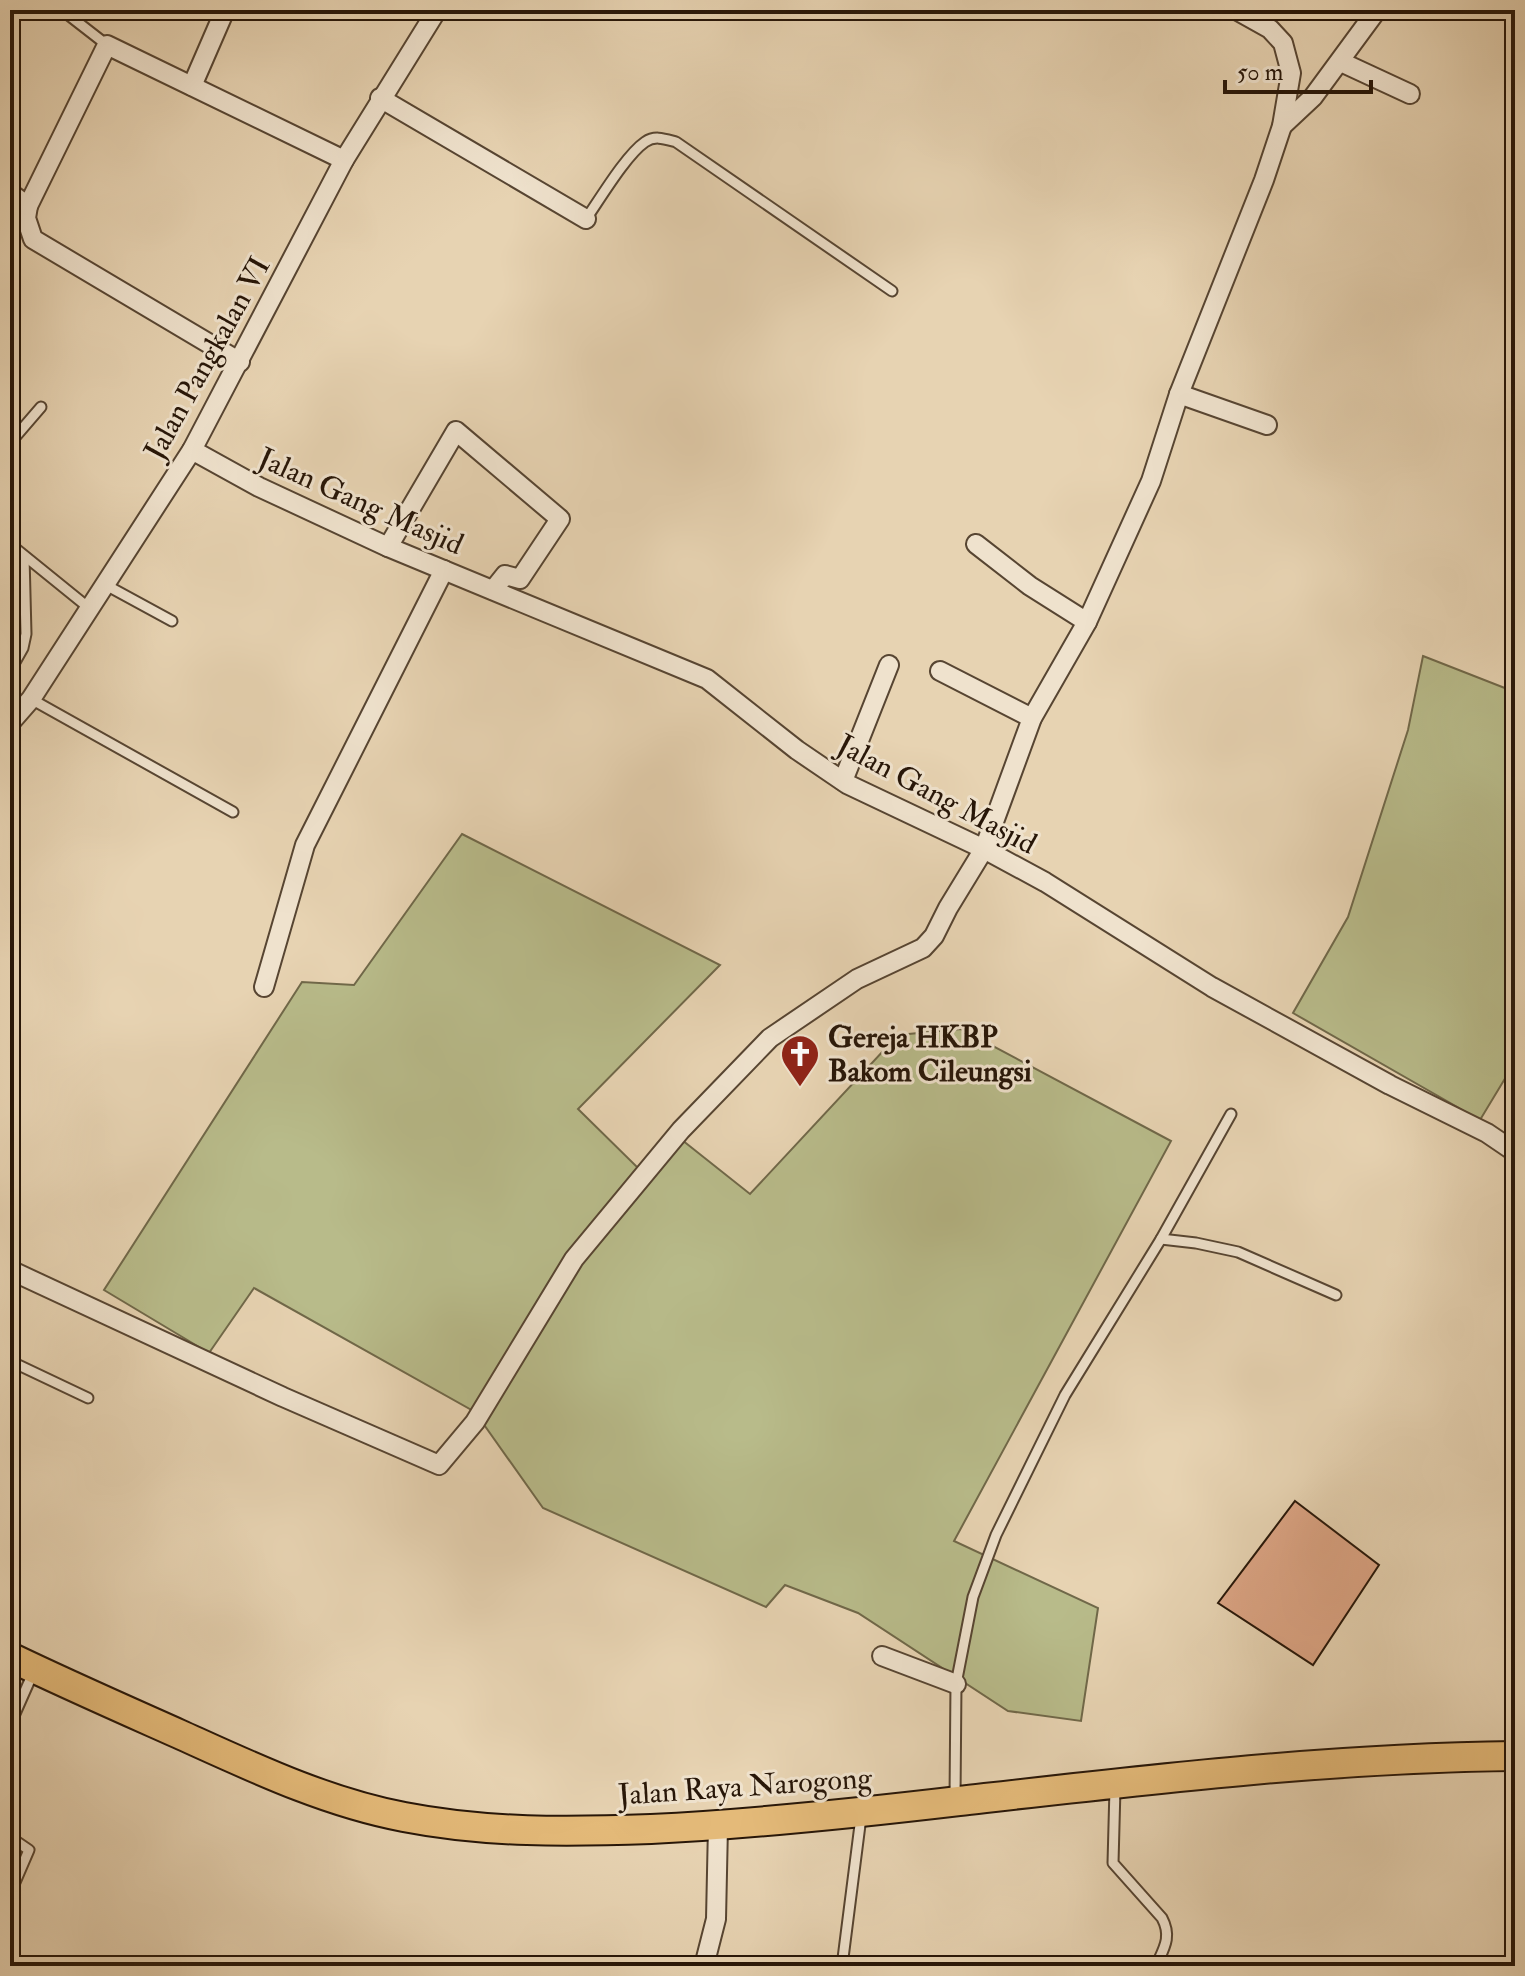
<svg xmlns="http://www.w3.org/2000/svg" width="1525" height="1976" font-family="'IM FELL Double Pica',serif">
	<rect width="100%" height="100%" fill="#e7d3b2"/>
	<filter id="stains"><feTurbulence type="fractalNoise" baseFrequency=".0025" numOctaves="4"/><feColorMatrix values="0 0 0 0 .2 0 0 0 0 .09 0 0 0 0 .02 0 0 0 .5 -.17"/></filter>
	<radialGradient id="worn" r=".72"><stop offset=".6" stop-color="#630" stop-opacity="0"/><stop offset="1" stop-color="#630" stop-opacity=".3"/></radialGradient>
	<!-- green -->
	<g fill="#b8bb8a" stroke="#706849" stroke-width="2">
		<polygon points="1423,656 1515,692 1515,1062 1480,1120 1293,1013 1348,917 1408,730"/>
		<polygon points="462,834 720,965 578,1109 641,1171 682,1140 750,1194 898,1035 961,1029 1171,1141 954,1541 1098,1608 1081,1721 1008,1711 858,1613 785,1585 766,1607 543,1508 475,1412 254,1288 209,1353 104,1290 302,982 354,985"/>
	</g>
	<!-- building -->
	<polygon fill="#dca484" stroke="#271608" stroke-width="2" points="1295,1501 1379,1565 1313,1665 1218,1603"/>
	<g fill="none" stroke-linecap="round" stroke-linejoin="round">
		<!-- lane casing -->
		<g stroke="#574532" stroke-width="13">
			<g id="lane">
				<polyline points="62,10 107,45"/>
				<path d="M586,219C600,199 626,155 645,142C655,135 665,139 676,142L892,291"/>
				<polyline points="10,443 41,407"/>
				<polyline points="10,544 89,608"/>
				<polyline points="104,584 172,621"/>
				<polyline points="10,671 23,648 26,634 24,556"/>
				<polyline points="31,699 233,812"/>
				<polyline points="1161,1239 1196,1243 1238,1252 1336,1295"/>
				<polyline points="10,1361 88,1398"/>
				<polyline points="10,1725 33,1673"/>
				<path d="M1115,1788L1113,1863L1162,1918C1172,1937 1164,1948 1156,1966"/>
				<polyline points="955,1798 956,1684 973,1597 996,1535 1065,1395 1161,1239 1231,1114"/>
				<polyline points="10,1837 29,1850 10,1894"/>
				<polyline points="842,1966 861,1817"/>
			</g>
		</g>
		<!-- street casing -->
		<g stroke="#574532" stroke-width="22">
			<g id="street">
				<polyline points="1341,62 1410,94"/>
				<polyline points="192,86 225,10"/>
				<polyline points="380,98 586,219"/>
				<polyline points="1282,126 1313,97 1377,10"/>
				<polyline points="10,193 28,206 26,218 33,239 240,362"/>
				<polyline points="28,206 107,45 344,160"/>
				<polyline points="1179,394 1267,425"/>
				<polyline points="192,450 259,487 388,547 707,679 797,750 847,784 984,849 1045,882 1212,987 1390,1085 1487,1133 1515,1152"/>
				<polyline points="976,544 1030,586 1087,622"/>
				<polyline points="388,547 456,431 560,519 520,579 505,575 493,590"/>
				<polyline points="940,671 1032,718"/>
				<polyline points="10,723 31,699 192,450 344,160 437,10"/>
				<polyline points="843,781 889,665"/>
				<polyline points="264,987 305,845 444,570"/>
				<polyline points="10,1270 283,1397 439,1465 475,1422 574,1259 681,1130 770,1038 857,979 923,948 934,936 948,908 984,849 1032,718 1087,622 1151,481 1179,394 1264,180 1282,126 1291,73 1283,43 1270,29 1236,10"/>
				<polyline points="882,1656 956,1684"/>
				<polyline points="704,1966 716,1919 718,1826"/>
			</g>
		</g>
		<!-- primary casing -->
		<g stroke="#271608" stroke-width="32">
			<path id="primary" d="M10,1657C66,1684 123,1709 179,1734C252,1767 325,1802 404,1817C486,1833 568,1832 651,1829C754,1824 857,1813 959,1801C1144,1780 1329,1758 1515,1756"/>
		</g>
		<!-- lane -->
		<use href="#lane" stroke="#efe2cd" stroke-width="9"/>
		<!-- street -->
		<use href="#street" stroke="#efe2cd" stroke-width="18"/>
		<!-- primary -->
		<use href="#primary" stroke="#e4ba79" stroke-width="28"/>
	</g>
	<!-- icons -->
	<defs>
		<g id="church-pin" transform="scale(2)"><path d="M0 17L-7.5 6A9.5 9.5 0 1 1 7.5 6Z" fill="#8f2418" stroke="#efe2cd"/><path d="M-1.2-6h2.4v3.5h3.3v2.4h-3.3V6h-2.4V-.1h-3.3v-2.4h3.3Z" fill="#fff"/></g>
	</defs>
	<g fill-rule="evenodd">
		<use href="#church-pin" x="800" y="1054"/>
	</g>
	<g text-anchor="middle" stroke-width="6" stroke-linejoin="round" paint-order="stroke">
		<!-- street labels -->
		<g font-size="30" fill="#271608" stroke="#efe2cd">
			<text transform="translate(207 358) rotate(-61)" y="10">Jalan Pangkalan VI</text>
			<text transform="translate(361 501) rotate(24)" y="10">Jalan Gang Masjid</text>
			<text transform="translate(937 794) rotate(28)" y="10">Jalan Gang Masjid</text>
			<text transform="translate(745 1786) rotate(-4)" y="10">Jalan Raya Narogong</text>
		</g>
		<!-- poi labels -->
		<g font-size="30" font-weight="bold" fill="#271608" stroke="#efe2cd" text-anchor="start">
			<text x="828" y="1047">Gereja HKBP<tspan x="828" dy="34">Bakom Cileungsi</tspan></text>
		</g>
	</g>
	<!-- margin -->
	<rect width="1525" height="1976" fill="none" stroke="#e7d3b2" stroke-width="40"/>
	<rect x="12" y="12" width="1501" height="1952" fill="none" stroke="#271608" stroke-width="4"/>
	<rect x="20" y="20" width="1485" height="1936" fill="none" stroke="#271608" stroke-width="2"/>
	<!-- scale -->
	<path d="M1225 80v12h146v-12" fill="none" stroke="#271608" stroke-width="4"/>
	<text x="1237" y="80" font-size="24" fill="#271608" stroke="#efe2cd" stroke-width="6" paint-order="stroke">50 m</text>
	<rect width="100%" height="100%" filter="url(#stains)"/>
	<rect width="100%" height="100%" fill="url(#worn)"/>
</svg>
